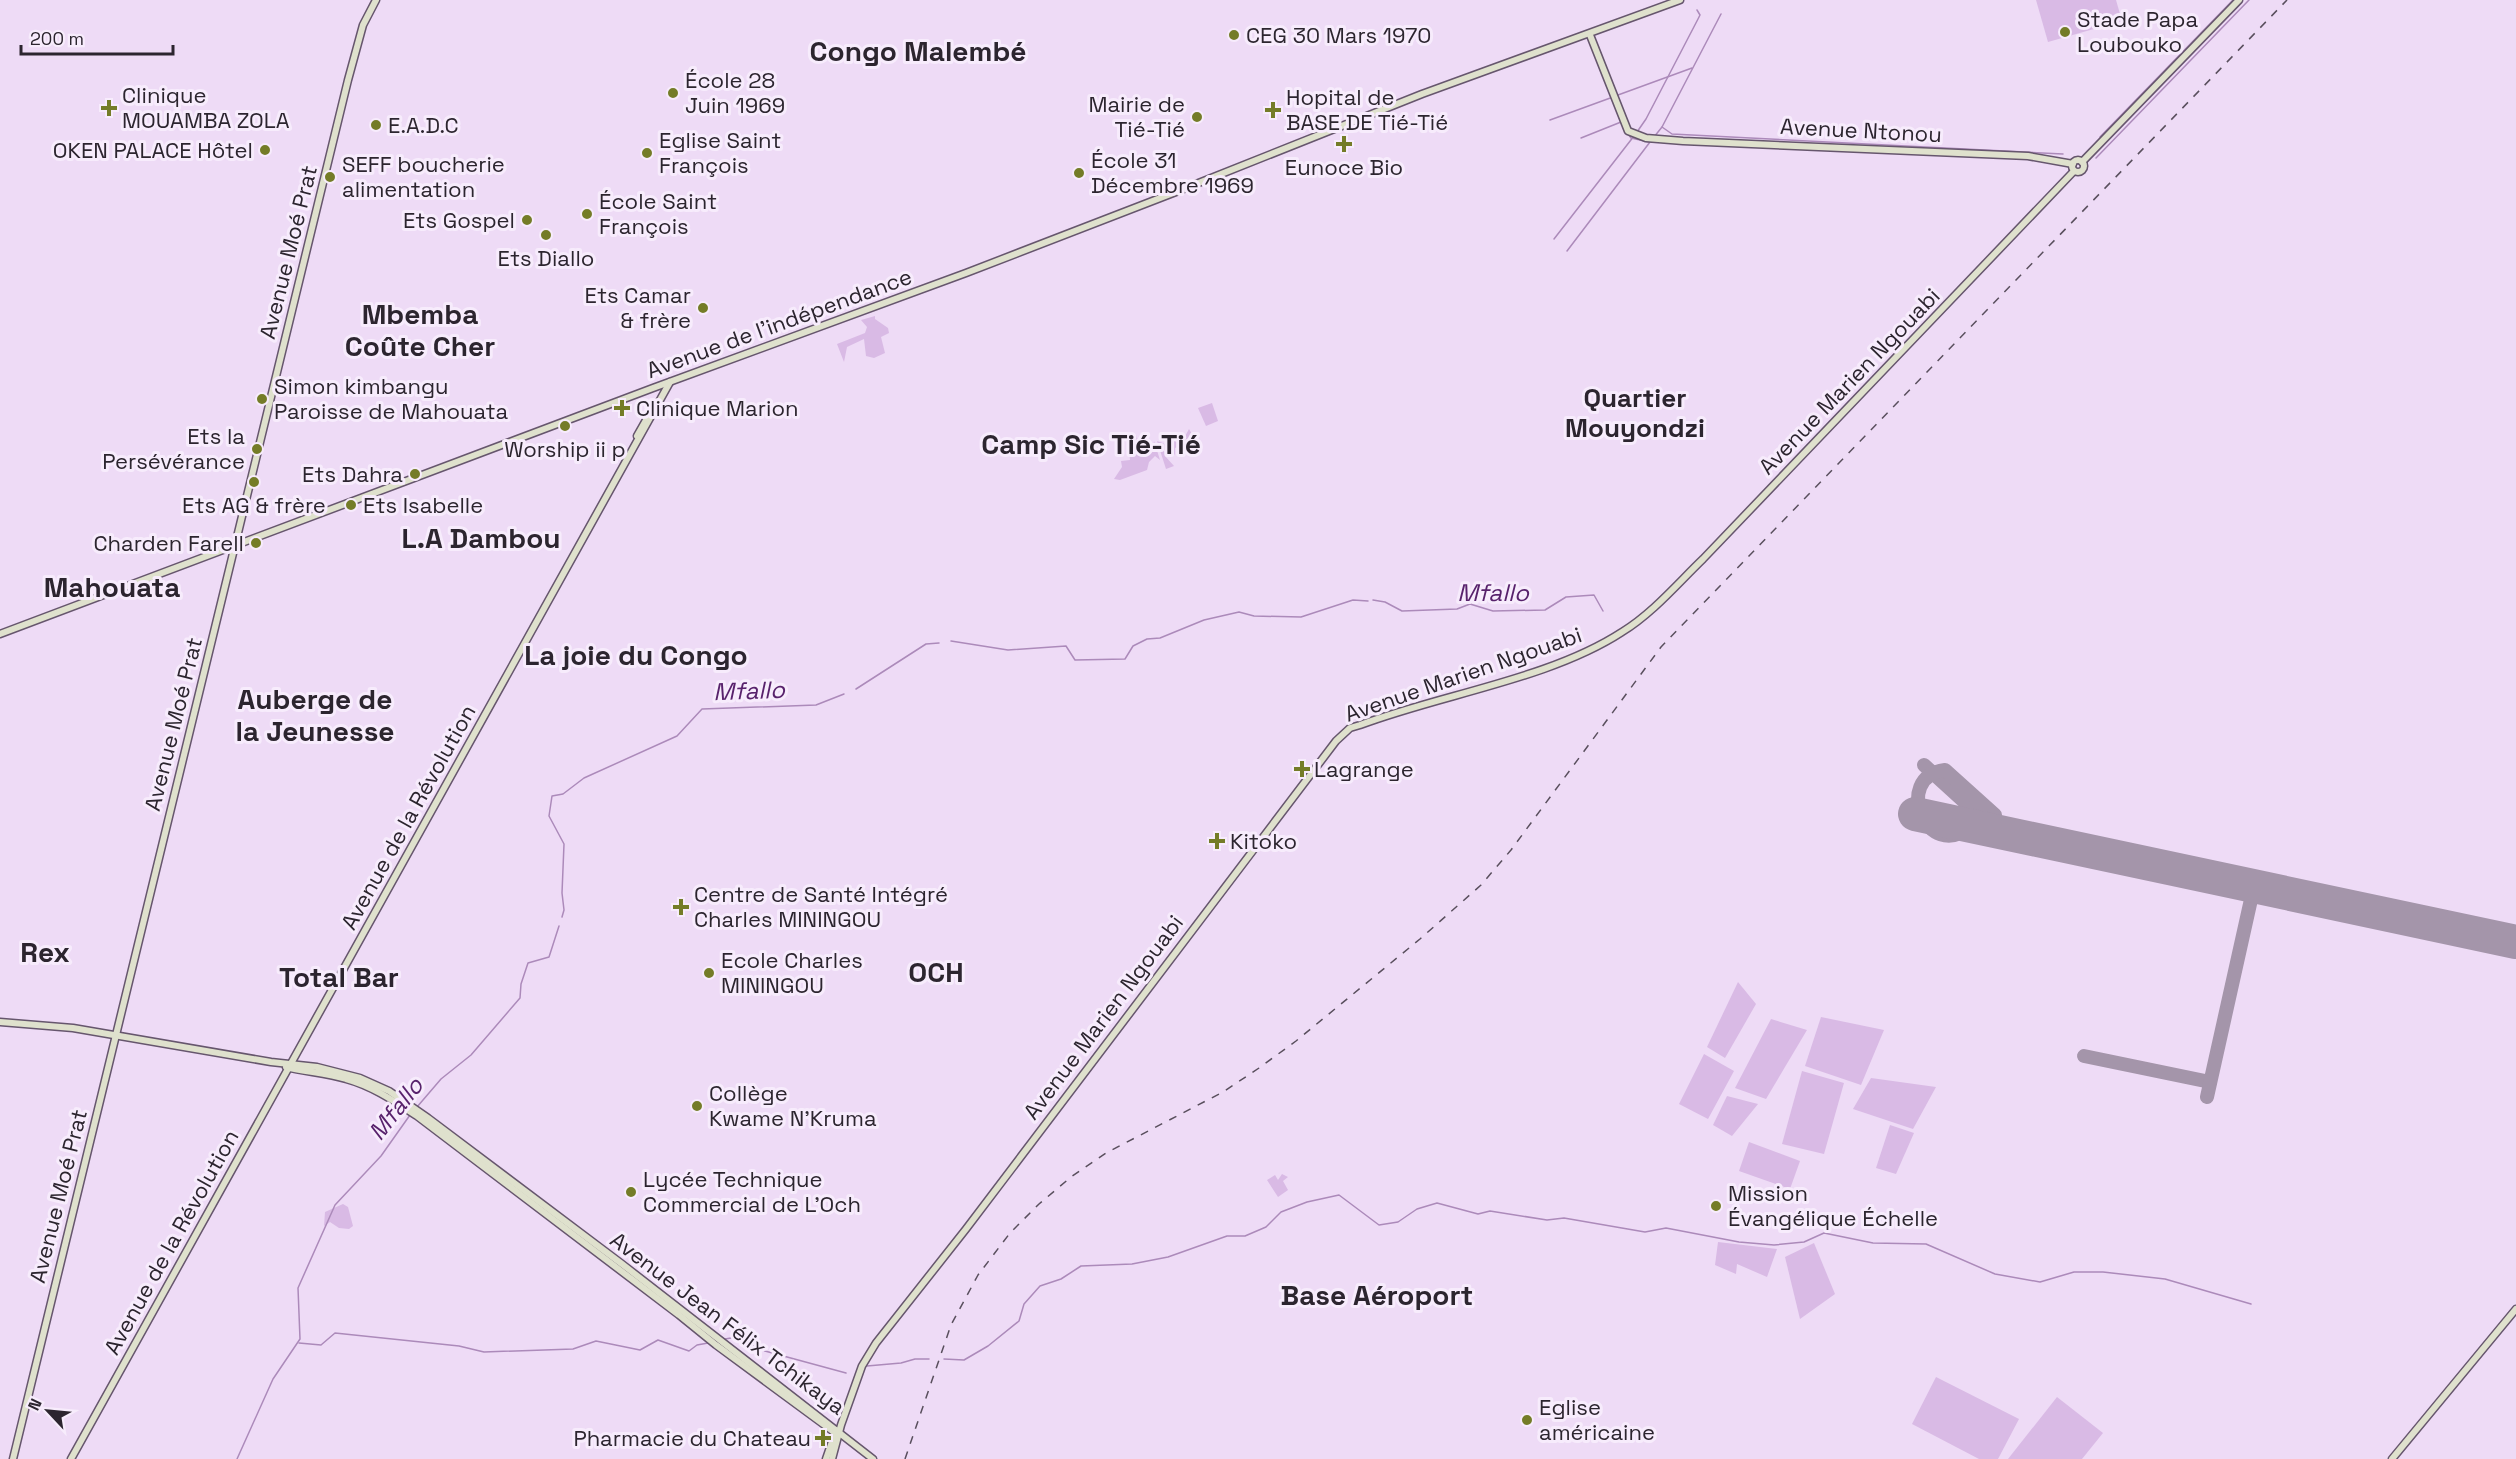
<svg xmlns="http://www.w3.org/2000/svg" width="2516" height="1459" font-family="'Space Grotesk',sans-serif">
	<rect width="100%" height="100%" fill="#eedbf6"/>
	<!-- green -->
	<g fill="#d9bae5">
		<polygon points="2036,0 2116,0 2122,21 2048,42"/>
		<polygon points="875,316 875,319 888,328 889,333 881,337 885,353 874,358 866,356 864,339 847,347 844,362 837,344 865,333 867,327 861,320"/>
		<polygon points="1212,403 1218,421 1206,426 1198,408"/>
		<polygon points="1189,429 1196,441 1194,446 1196,448 1188,449 1187,446 1182,445 1175,448 1175,455 1170,448 1164,450 1165,456 1174,466 1166,469 1157,441 1165,444 1168,441 1170,433 1176,442 1182,442"/>
		<polygon points="1136,435 1143,453 1153,448 1154,441 1160,460 1155,456 1149,462 1147,470 1120,480 1114,479 1122,467 1121,461 1130,460 1128,439"/>
		<polygon points="1738,982 1756,1004 1725,1058 1707,1047"/>
		<polygon points="1821,1017 1884,1030 1861,1085 1805,1066"/>
		<polygon points="1771,1019 1807,1030 1766,1099 1735,1088"/>
		<polygon points="1704,1054 1734,1071 1708,1119 1679,1104"/>
		<polygon points="1802,1071 1844,1083 1824,1154 1782,1144"/>
		<polygon points="1871,1078 1936,1087 1913,1129 1853,1109"/>
		<polygon points="1727,1096 1758,1104 1732,1136 1713,1125"/>
		<polygon points="1890,1125 1914,1133 1896,1174 1876,1168"/>
		<polygon points="1749,1142 1800,1161 1790,1189 1739,1171"/>
		<polygon points="1282,1174 1288,1177 1283,1181 1288,1190 1278,1197 1267,1180 1275,1175 1278,1180"/>
		<polygon points="343,1204 348,1207 353,1226 349,1229 339,1228 330,1222 324,1226 325,1212"/>
		<polygon points="1718,1242 1777,1249 1767,1277 1737,1264 1736,1274 1715,1265"/>
		<polygon points="1814,1243 1835,1294 1800,1319 1785,1257"/>
		<polygon points="1936,1377 2019,1419 1998,1459 1979,1459 1912,1424"/>
		<polygon points="2057,1397 2103,1433 2082,1459 2008,1459"/>
	</g>
	<g fill="none" stroke-linecap="round" stroke-linejoin="round">
		<!-- stream -->
		<g stroke="#ac8aba" stroke-width="1.5">
			<polyline points="1721,14 1662,127 1672,134 2063,154"/>
			<polyline points="1618,95 1692,68"/>
			<polyline points="1550,120 1613,97"/>
			<polyline points="1637,132 1646,119 1698,19 1700,15 1697,10"/>
			<polyline points="1629,135 1631,138 1649,142"/>
			<polyline points="1654,137 1662,127"/>
			<polyline points="2100,137 2233,0"/>
			<polyline points="1581,138 1621,122"/>
			<polyline points="2096,158 2249,0"/>
			<polyline points="1554,239 1634,136"/>
			<polyline points="1567,251 1650,142"/>
			<polyline points="1373,600 1385,602 1402,611 1457,609 1470,604 1493,611 1545,610 1566,597 1594,595 1603,611"/>
			<polyline points="951,641 1008,650 1066,646 1075,660 1125,659 1133,646 1147,639 1160,638 1204,620 1239,612 1254,616 1301,617 1353,600 1368,601"/>
			<polyline points="856,689 926,644 939,643"/>
			<polyline points="562,917 564,910 562,893 564,844 549,816 552,796 563,794 584,778 677,736 702,709 816,705 844,694"/>
			<polyline points="417,1107 441,1079 471,1055 520,998 521,984 528,963 549,957 559,926"/>
			<polyline points="725,1339 737,1337 765,1351 846,1373"/>
			<polyline points="299,1343 321,1345 335,1333 459,1346 484,1352 573,1349 596,1341 640,1350 658,1340 689,1351 697,1345 708,1343"/>
			<polyline points="944,1359 964,1360 988,1346 1019,1321 1024,1304 1040,1286 1061,1279 1081,1266 1132,1264 1168,1257 1227,1236 1245,1236 1266,1227 1281,1212 1307,1202 1339,1195 1379,1225 1398,1222 1417,1209 1437,1203 1478,1214 1490,1211 1547,1220 1564,1218 1645,1232 1666,1228 1739,1242 1774,1245 1804,1242 1824,1233 1873,1243 1926,1244 1995,1274 2040,1282 2074,1272 2103,1272 2165,1279 2251,1304"/>
			<polyline points="867,1366 901,1363 915,1359 929,1359"/>
			<polyline points="237,1459 273,1379 300,1339 298,1288 335,1205 381,1156 410,1115"/>
		</g>
		<!-- taxiway -->
		<g stroke="#a495aa" stroke-width="14">
			<polyline points="1924,765 1991,826 2005,833"/>
			<path d="M1970,826C1928,864 1891,777 1945,770L1995,815"/>
			<polyline points="2084,1056 2210,1082"/>
			<polyline points="2207,1097 2254,886"/>
		</g>
		<!-- runway -->
		<polyline stroke="#a495aa" stroke-width="34" points="1915,814 2516,942"/>
		<!-- secondary casing -->
		<g stroke="#66566d" stroke-width="9">
			<g id="secondary">
				<polyline points="1590,35 1628,131 1646,138 1683,141 2028,156 2073,164"/>
				<circle cx="2078" cy="166" r="6"/>
				<polyline points="2082,162 2239,0"/>
				<polyline points="637,436 654,406"/>
				<polyline points="0,634 653,388 966,273 1181,190 1422,94 1680,0"/>
				<polyline points="0,1022 73,1028 271,1062 317,1067 360,1078 389,1091 428,1118 622,1264 873,1459"/>
				<path d="M286,1067C306,1072 327,1073 346,1079C372,1086 394,1101 417,1116L679,1315L716,1345L834,1432"/>
				<polyline points="13,1459 348,80 363,25 376,0"/>
				<polyline points="71,1459 670,382"/>
				<polyline points="826,1459 836,1430"/>
				<path d="M832,1459L841,1425L862,1366L876,1343L966,1229L1336,741L1350,728L1360,725C1442,694 1550,679 1622,632C1653,613 1678,583 1703,559L2074,171"/>
				<polyline points="2392,1459 2516,1309"/>
			</g>
		</g>
		<!-- secondary -->
		<use href="#secondary" stroke="#dfe1cd" stroke-width="6"/>
		<!-- rail -->
		<polyline stroke="#594f5d" stroke-width="1.5" stroke-dasharray="8 8" stroke-linecap="butt" points="905,1459 951,1325 978,1275 1010,1233 1039,1204 1071,1177 1106,1153 1223,1092 1259,1068 1296,1041 1420,939 1481,885 1511,850 1661,647 2287,0"/>
	</g>
	<!-- markers -->
	<g fill="#747c27" stroke="#f7ecfc" stroke-width="2">
		<circle cx="2065" cy="32" r="6"/>
		<circle cx="1234" cy="35" r="6"/>
		<circle cx="673" cy="93" r="6"/>
		<path d="M106 99h6v6h6v6h-6v6h-6v-6h-6v-6h6z"/>
		<path d="M1270 101h6v6h6v6h-6v6h-6v-6h-6v-6h6z"/>
		<circle cx="1197" cy="117" r="6"/>
		<circle cx="376" cy="125" r="6"/>
		<path d="M1341 135h6v6h6v6h-6v6h-6v-6h-6v-6h6z"/>
		<circle cx="265" cy="150" r="6"/>
		<circle cx="647" cy="153" r="6"/>
		<circle cx="1079" cy="173" r="6"/>
		<circle cx="330" cy="177" r="6"/>
		<circle cx="587" cy="214" r="6"/>
		<circle cx="527" cy="220" r="6"/>
		<circle cx="546" cy="235" r="6"/>
		<circle cx="703" cy="308" r="6"/>
		<circle cx="262" cy="399" r="6"/>
		<path d="M619 399h6v6h6v6h-6v6h-6v-6h-6v-6h6z"/>
		<circle cx="565" cy="426" r="6"/>
		<circle cx="257" cy="449" r="6"/>
		<circle cx="415" cy="474" r="6"/>
		<circle cx="254" cy="482" r="6"/>
		<circle cx="351" cy="505" r="6"/>
		<circle cx="256" cy="543" r="6"/>
		<path d="M1299 760h6v6h6v6h-6v6h-6v-6h-6v-6h6z"/>
		<path d="M1214 832h6v6h6v6h-6v6h-6v-6h-6v-6h6z"/>
		<path d="M678 898h6v6h6v6h-6v6h-6v-6h-6v-6h6z"/>
		<circle cx="709" cy="973" r="6"/>
		<circle cx="697" cy="1106" r="6"/>
		<circle cx="631" cy="1192" r="6"/>
		<circle cx="1716" cy="1206" r="6"/>
		<circle cx="1527" cy="1420" r="6"/>
		<path d="M820 1429h6v6h6v6h-6v6h-6v-6h-6v-6h6z"/>
	</g>
	<g text-anchor="middle" stroke-width="6" stroke-linejoin="round" paint-order="stroke">
		<!-- poi labels -->
		<g font-size="22" fill="#2c252f" stroke="#f7ecfc" text-anchor="start">
			<text x="2077" y="27">Stade Papa<tspan x="2077" dy="25">Loubouko</tspan></text>
			<text x="1246" y="43">CEG 30 Mars 1970</text>
			<text x="685" y="88">École 28<tspan x="685" dy="25">Juin 1969</tspan></text>
			<text x="122" y="103">Clinique<tspan x="122" dy="25">MOUAMBA ZOLA</tspan></text>
			<text x="1286" y="105">Hopital de<tspan x="1286" dy="25">BASE DE Tié-Tié</tspan></text>
			<text x="1185" y="112" text-anchor="end">Mairie de<tspan x="1185" dy="25">Tié-Tié</tspan></text>
			<text x="388" y="133">E.A.D.C</text>
			<text x="659" y="148">Eglise Saint<tspan x="659" dy="25">François</tspan></text>
			<text x="253" y="158" text-anchor="end">OKEN PALACE Hôtel</text>
			<text x="1091" y="168">École 31<tspan x="1091" dy="25">Décembre 1969</tspan></text>
			<text x="342" y="172">SEFF boucherie<tspan x="342" dy="25">alimentation</tspan></text>
			<text x="1344" y="175" text-anchor="middle">Eunoce Bio</text>
			<text x="599" y="209">École Saint<tspan x="599" dy="25">François</tspan></text>
			<text x="515" y="228" text-anchor="end">Ets Gospel</text>
			<text x="546" y="266" text-anchor="middle">Ets Diallo</text>
			<text x="691" y="303" text-anchor="end">Ets Camar<tspan x="691" dy="25">&amp; frère</tspan></text>
			<text x="274" y="394">Simon kimbangu<tspan x="274" dy="25">Paroisse de Mahouata</tspan></text>
			<text x="636" y="416">Clinique Marion</text>
			<text x="245" y="444" text-anchor="end">Ets la<tspan x="245" dy="25">Persévérance</tspan></text>
			<text x="565" y="457" text-anchor="middle">Worship ii p</text>
			<text x="403" y="482" text-anchor="end">Ets Dahra</text>
			<text x="254" y="513" text-anchor="middle">Ets AG &amp; frère</text>
			<text x="363" y="513">Ets Isabelle</text>
			<text x="244" y="551" text-anchor="end">Charden Farell</text>
			<text x="1314" y="777">Lagrange</text>
			<text x="1230" y="849">Kitoko</text>
			<text x="694" y="902">Centre de Santé Intégré<tspan x="694" dy="25">Charles MININGOU</tspan></text>
			<text x="721" y="968">Ecole Charles<tspan x="721" dy="25">MININGOU</tspan></text>
			<text x="709" y="1101">Collège<tspan x="709" dy="25">Kwame N'Kruma</tspan></text>
			<text x="643" y="1187">Lycée Technique<tspan x="643" dy="25">Commercial de L'Och</tspan></text>
			<text x="1728" y="1201">Mission<tspan x="1728" dy="25">Évangélique Échelle</tspan></text>
			<text x="1539" y="1415">Eglise<tspan x="1539" dy="25">américaine</tspan></text>
			<text x="811" y="1446" text-anchor="end">Pharmacie du Chateau</text>
		</g>
		<!-- street labels -->
		<g font-size="22" fill="#2c252f" stroke="#f7ecfc">
			<text transform="translate(1861 130) rotate(3)" y="8">Avenue Ntonou</text>
			<text transform="translate(288 252) rotate(-76)" y="8">Avenue Moé Prat</text>
			<text transform="translate(779 323) rotate(-20)" y="8">Avenue de l'indépendance</text>
			<text transform="translate(1849 381) rotate(-46)" y="8">Avenue Marien Ngouabi</text>
			<text transform="translate(1463 674) rotate(-19)" y="8">Avenue Marien Ngouabi</text>
			<text transform="translate(173 724) rotate(-76)" y="8">Avenue Moé Prat</text>
			<text transform="translate(408 817) rotate(-61)" y="8">Avenue de la Révolution</text>
			<text transform="translate(1103 1017) rotate(-53)" y="8">Avenue Marien Ngouabi</text>
			<text transform="translate(58 1196) rotate(-76)" y="8">Avenue Moé Prat</text>
			<text transform="translate(171 1242) rotate(-61)" y="8">Avenue de la Révolution</text>
			<text transform="translate(728 1323) rotate(37)" y="8">Avenue Jean Félix Tchikaya</text>
		</g>
		<!-- water labels -->
		<g font-size="24" font-style="italic" fill="#58226c" stroke="#f7ecfc">
			<text x="1493" y="601">Mfallo</text>
			<text transform="translate(749 691) rotate(-2)" y="8">Mfallo</text>
			<text transform="translate(396 1109) rotate(-52)" y="8">Mfallo</text>
		</g>
		<!-- quarter labels -->
		<g font-size="26" font-weight="bold" fill="#2c252f" stroke="#f7ecfc">
			<text x="1635" y="407">Quartier<tspan x="1635" dy="30">Mouyondzi</tspan></text>
		</g>
		<!-- district labels -->
		<g font-size="28" font-weight="bold" fill="#2c252f" stroke="#f7ecfc">
			<text x="918" y="61">Congo Malembé</text>
			<text x="420" y="324">Mbemba<tspan x="420" dy="32">Coûte Cher</tspan></text>
			<text x="1091" y="454">Camp Sic Tié-Tié</text>
			<text x="481" y="548">L.A Dambou</text>
			<text x="112" y="597">Mahouata</text>
			<text x="636" y="665">La joie du Congo</text>
			<text x="315" y="709">Auberge de<tspan x="315" dy="32">la Jeunesse</tspan></text>
			<text x="45" y="962">Rex</text>
			<text x="936" y="982">OCH</text>
			<text x="339" y="987">Total Bar</text>
			<text x="1377" y="1305">Base Aéroport</text>
		</g>
	</g>
	<!-- north arrow -->
	<g transform="translate(48 1411) rotate(296)" stroke="#f7ecfc" stroke-width="4.5" paint-order="stroke">
	<path d="M0-4.5L10 22L0 15L-10 22Z" fill="#2c252f"/>
	<text y="-9" font-size="16" font-weight="bold" text-anchor="middle" fill="#2c252f">N</text>
	</g>
	<!-- scale -->
	<path d="M21 45v9h152v-9" fill="none" stroke="#2c252f" stroke-width="3"/>
	<text x="30" y="45" font-size="18" fill="#2c252f" stroke="#f7ecfc" stroke-width="4.5" paint-order="stroke">200 m</text>
</svg>
